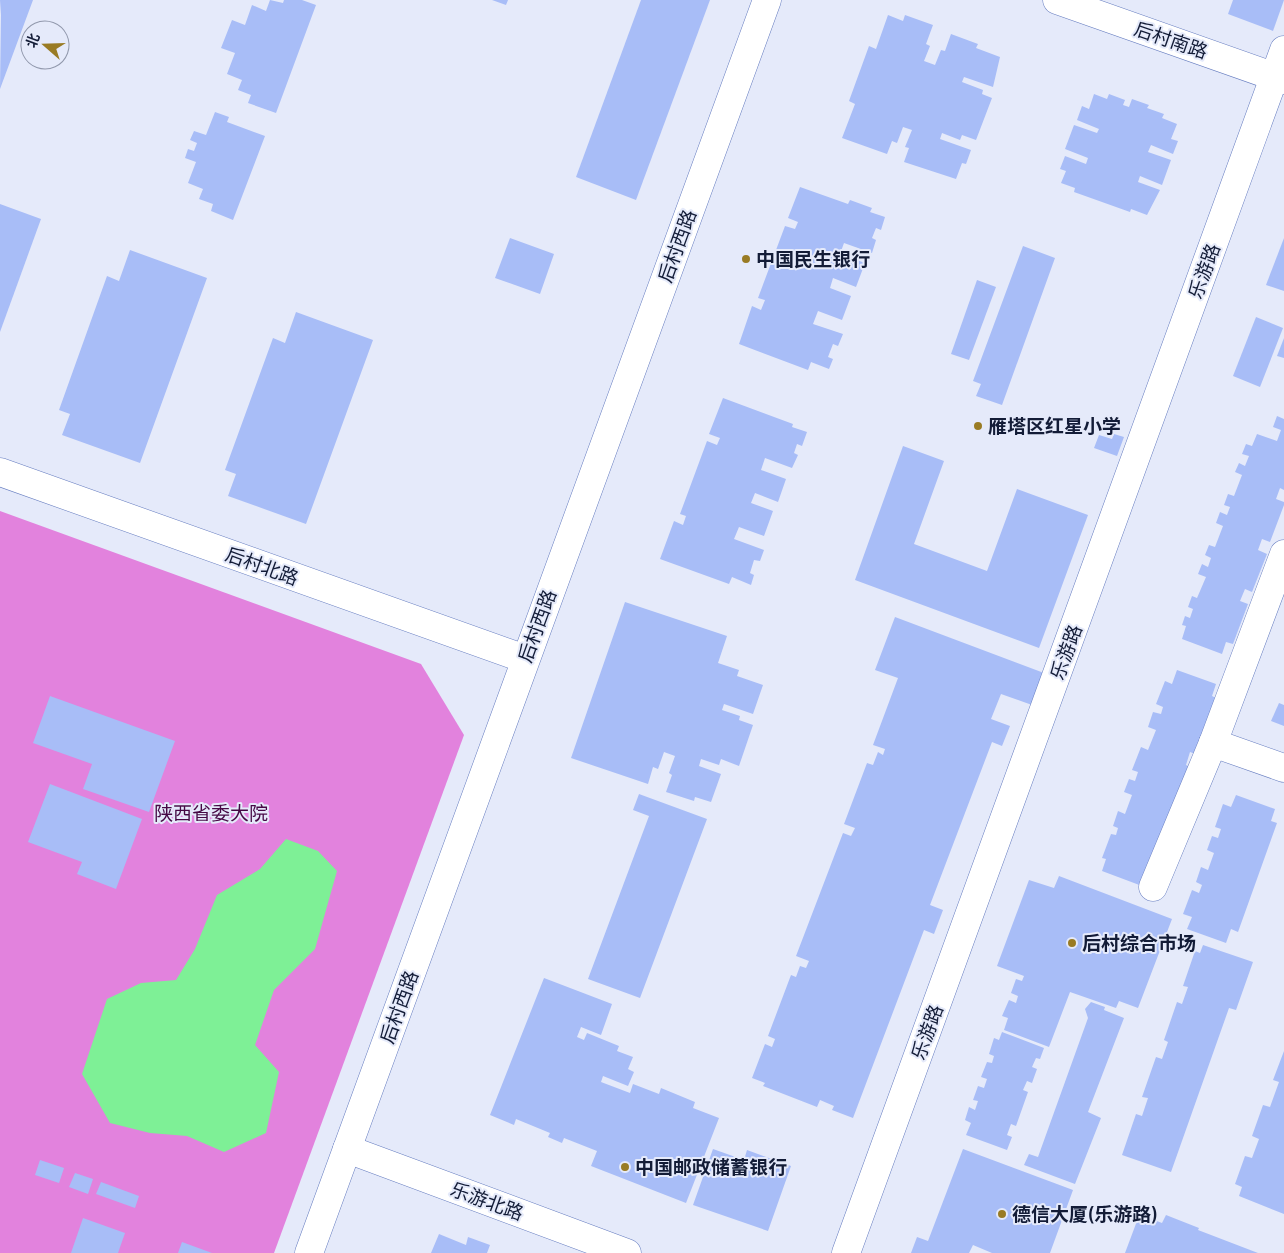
<svg xmlns="http://www.w3.org/2000/svg" width="1284" height="1253" font-family="Cabin,'Noto Sans SC',sans-serif">
	<rect width="100%" height="100%" fill="#e5eafa"/>
	<!-- forest -->
	<polygon fill="#e282dd" points="0,511 421,664 464,735 274,1253 0,1253"/>
	<!-- water -->
	<polygon fill="#7ef096" points="286,839 318,851 337,871 315,949 274,990 255,1045 279,1072 266,1133 224,1152 187,1136 150,1133 110,1123 82,1074 107,999 141,983 176,980 195,949 217,895 260,869"/>
	<!-- building -->
	<g fill="#a8bdf7">
		<polygon points="0,0 33,0 0,89 1,15"/>
		<polygon points="270,0 283,3 284,0 302,0 316,5 276,113 248,103 251,95 238,90 242,80 227,74 235,53 221,48 232,20 245,25 252,5 266,11"/>
		<polygon points="492,0 508,0 506,5"/>
		<polygon points="641,0 710,0 636,200 576,177"/>
		<polygon points="1233,0 1284,0 1273,31 1228,14"/>
		<polygon points="888,15 903,21 905,15 933,25 926,44 930,46 924,61 935,65 941,50 945,51 951,34 978,44 976,48 1000,57 993,87 964,77 962,82 983,90 982,94 992,98 976,140 962,135 960,140 942,133 940,139 971,150 966,164 962,163 956,179 904,162 909,148 905,147 912,130 903,127 897,143 892,141 887,154 842,138 855,104 849,101 869,46 876,49"/>
		<polygon points="1094,94 1107,99 1109,94 1125,100 1123,105 1129,107 1132,99 1149,105 1147,108 1164,114 1162,118 1177,124 1171,139 1178,141 1173,154 1151,145 1148,152 1171,160 1162,185 1140,176 1138,182 1160,190 1147,215 1131,209 1130,212 1074,192 1075,188 1061,183 1066,171 1060,169 1065,156 1086,164 1088,158 1065,149 1074,125 1097,133 1099,129 1077,120 1082,106 1089,109"/>
		<polygon points="215,112 229,117 227,122 265,136 233,220 211,211 213,204 199,199 203,189 188,183 196,162 185,158 188,149 194,151 197,143 190,140 194,131 206,135"/>
		<polygon points="800,187 848,204 850,200 872,208 870,212 885,217 881,230 876,228 872,238 876,240 872,253 844,243 840,254 865,263 856,287 833,278 830,288 851,296 842,320 818,311 813,324 843,334 838,346 833,344 828,357 833,359 829,369 811,362 808,370 739,344 752,306 761,310 765,300 758,298 785,226 795,229 798,222 788,218"/>
		<polygon points="0,204 41,219 0,332"/>
		<polygon points="510,238 554,254 540,294 495,278"/>
		<polygon points="1284,238 1284,291 1266,285"/>
		<polygon points="1023,246 1055,258 1002,405 976,396 981,384 973,381"/>
		<polygon points="130,250 207,278 140,463 62,435 70,414 59,410 107,276 119,281"/>
		<polygon points="977,280 996,287 969,360 951,354"/>
		<polygon points="296,312 373,340 306,524 228,496 236,474 225,470 273,338 285,343"/>
		<polygon points="1256,317 1283,328 1260,387 1233,376"/>
		<polygon points="1284,338 1284,358 1277,356"/>
		<polygon points="723,398 793,424 792,427 807,432 802,446 797,444 794,453 798,455 792,468 765,458 761,470 786,479 778,502 755,493 751,503 773,511 764,536 739,527 734,539 764,550 760,561 754,560 750,573 754,575 751,585 732,577 729,584 660,559 674,521 683,525 686,516 680,514 707,441 717,445 720,438 709,434"/>
		<polygon points="1277,416 1284,419 1284,490 1280,488 1276,499 1284,502 1284,505 1270,542 1262,539 1258,550 1267,554 1252,592 1245,589 1240,601 1248,604 1233,644 1226,642 1222,654 1182,639 1186,626 1182,625 1185,616 1190,618 1193,609 1188,607 1192,596 1197,598 1206,577 1198,574 1202,564 1208,567 1211,558 1205,555 1209,545 1215,547 1223,526 1216,523 1220,512 1227,515 1230,507 1224,505 1228,494 1234,496 1242,475 1235,472 1239,463 1245,466 1249,456 1242,454 1246,444 1252,446 1257,434 1277,441 1281,430 1273,427"/>
		<polygon points="1114,434 1124,437 1117,456 1094,448 1099,435 1112,439"/>
		<polygon points="903,446 944,461 914,544 987,571 1017,489 1088,515 1039,648 855,580"/>
		<polygon points="625,602 727,636 718,663 739,670 737,676 763,685 753,714 724,704 722,710 740,716 739,720 753,725 739,766 721,759 719,765 701,759 699,766 721,774 711,802 695,797 694,801 666,792 672,775 669,773 675,756 664,752 658,769 653,767 648,784 571,758"/>
		<polygon points="895,617 1044,673 1032,705 1001,694 991,719 1010,726 1002,746 992,742 930,905 943,910 934,934 924,930 853,1118 832,1110 834,1106 820,1100 817,1107 763,1086 765,1083 752,1078 765,1044 772,1047 775,1039 768,1036 791,975 796,977 800,966 806,968 809,961 796,956 843,833 851,836 855,828 844,824 867,763 873,765 878,752 883,755 885,749 873,745 898,678 875,670"/>
		<polygon points="1177,670 1216,684 1212,696 1218,699 1198,755 1190,752 1186,765 1192,768 1142,886 1102,871 1106,859 1102,858 1111,834 1116,835 1118,828 1113,826 1118,811 1125,814 1132,795 1124,792 1129,779 1135,781 1138,772 1132,770 1141,747 1148,750 1156,730 1148,727 1153,712 1161,714 1163,707 1156,704 1165,681 1172,684"/>
		<polygon points="50,696 175,741 149,812 83,789 92,764 33,743"/>
		<polygon points="1279,703 1284,705 1284,726 1271,721"/>
		<polygon points="50,784 142,819 116,889 77,874 82,862 28,842"/>
		<polygon points="639,794 707,819 640,998 588,979 649,816 633,810"/>
		<polygon points="1236,795 1275,809 1271,821 1277,823 1238,932 1231,929 1226,943 1187,929 1192,917 1183,914 1192,890 1199,893 1202,885 1196,882 1201,867 1208,870 1214,853 1207,850 1212,836 1218,838 1221,829 1215,827 1223,804 1231,807"/>
		<polygon points="1059,876 1172,919 1138,1008 1119,1001 1116,1008 1070,992 1049,1047 1004,1030 1008,1018 1002,1016 1009,1000 1016,1003 1018,996 1011,993 1016,979 1022,981 1024,976 997,966 1029,880 1054,888"/>
		<polygon points="1203,945 1253,962 1236,1010 1229,1008 1171,1172 1122,1155 1136,1114 1142,1116 1148,1098 1142,1097 1156,1057 1162,1059 1168,1042 1164,1040 1177,1002 1182,1004 1188,987 1183,986 1195,951 1200,953"/>
		<polygon points="544,978 612,1004 601,1035 581,1027 577,1037 584,1040 587,1033 619,1046 617,1051 633,1057 628,1069 634,1072 628,1086 603,1076 601,1082 630,1093 633,1084 659,1094 661,1088 695,1102 693,1108 719,1118 686,1203 591,1166 597,1151 564,1138 562,1143 548,1137 550,1133 516,1119 514,1125 490,1115"/>
		<polygon points="1091,1002 1105,1007 1104,1010 1124,1018 1088,1112 1101,1118 1075,1184 1024,1165 1029,1154 1038,1157 1088,1018 1085,1009"/>
		<polygon points="1002,1032 1044,1048 1040,1059 1036,1058 1032,1067 1037,1069 1032,1083 1027,1081 1023,1090 1028,1092 1016,1126 1011,1124 1007,1135 1012,1137 1007,1150 966,1135 971,1123 965,1120 969,1107 975,1110 978,1101 973,1100 978,1086 984,1088 987,1079 981,1077 987,1062 992,1063 994,1056 989,1054 994,1038 999,1040"/>
		<polygon points="1284,1051 1284,1214 1239,1196 1242,1187 1235,1184 1245,1156 1252,1158 1259,1139 1252,1136 1263,1105 1270,1107 1279,1082 1273,1080"/>
		<polygon points="713,1149 744,1160 747,1150 791,1166 768,1231 693,1205"/>
		<polygon points="963,1149 1073,1190 1050,1253 992,1253 973,1245 969,1253 911,1253 917,1237 928,1241"/>
		<polygon points="40,1160 64,1168 59,1183 35,1175"/>
		<polygon points="75,1173 93,1179 88,1194 69,1187"/>
		<polygon points="101,1182 139,1196 135,1208 96,1194"/>
		<polygon points="1166,1215 1199,1228 1198,1230 1258,1253 1125,1253 1137,1221 1146,1224 1149,1218 1162,1223"/>
		<polygon points="83,1218 125,1233 118,1253 71,1253"/>
		<polygon points="439,1234 466,1245 468,1237 490,1245 487,1253 431,1253"/>
		<polygon points="182,1242 212,1253 178,1253"/>
	</g>
	<g fill="none" stroke-linecap="round" stroke-linejoin="round">
		<!-- minor casing -->
		<g stroke="#667dc0" stroke-width="29">
			<g id="minor">
				<polyline points="1057,0 1284,80"/>
				<polyline points="0,472 525,659"/>
				<polyline points="1213,743 1284,768"/>
				<polyline points="1153,887 1213,743 1284,554"/>
				<polyline points="347,1149 627,1253"/>
				<polyline points="309,1253 767,0"/>
				<polyline points="846,1253 1284,50"/>
			</g>
		</g>
		<!-- minor -->
		<use href="#minor" stroke="#fff" stroke-width="28"/>
	</g>
	<!-- markers -->
	<g fill="#997b24" stroke="#e5eafa" stroke-width="2">
		<circle cx="746" cy="259" r="5"/>
		<circle cx="978" cy="426" r="5"/>
		<circle cx="1072" cy="943" r="5"/>
		<circle cx="625" cy="1167" r="5"/>
		<circle cx="1002" cy="1214" r="5"/>
	</g>
	<g text-anchor="middle" stroke-width="4" stroke-linejoin="round" paint-order="stroke">
		<!-- street labels -->
		<g font-size="19" fill="#131c37" stroke="#e5eafa">
			<text transform="translate(1171 40) rotate(19)" y="7">后村南路</text>
			<text transform="translate(677 246) rotate(-70)" y="7">后村西路</text>
			<text transform="translate(1204 271) rotate(-70)" y="7">乐游路</text>
			<text transform="translate(262 566) rotate(20)" y="7">后村北路</text>
			<text transform="translate(537 626) rotate(-70)" y="7">后村西路</text>
			<text transform="translate(1066 652) rotate(-70)" y="7">乐游路</text>
			<text transform="translate(399 1007) rotate(-70)" y="7">后村西路</text>
			<text transform="translate(927 1032) rotate(-70)" y="7">乐游路</text>
			<text transform="translate(487 1201) rotate(20)" y="7">乐游北路</text>
		</g>
		<!-- poi labels -->
		<g font-size="19" font-weight="bold" fill="#131c37" stroke="#e5eafa" text-anchor="start">
			<text x="756" y="266">中国民生银行</text>
			<text x="988" y="433">雁塔区红星小学</text>
			<text x="1082" y="950">后村综合市场</text>
			<text x="635" y="1174">中国邮政储蓄银行</text>
			<text x="1012" y="1221">德信大厦(乐游路)</text>
		</g>
		<!-- park labels -->
		<g font-size="19" fill="#460945" stroke="#e5eafa">
			<text x="211" y="820">陕西省委大院</text>
		</g>
	</g>
	<!-- north arrow -->
	<g transform="translate(45 45) rotate(290)"><circle r="24" fill="#e5eafa" stroke="#9198ac"/>
	<path d="M0-4L9 19L0 12L-9 19Z" fill="#997b24"/>
	<text y="-8" font-size="14" font-weight="bold" text-anchor="middle" fill="#131c37">北</text>
	</g>
</svg>
